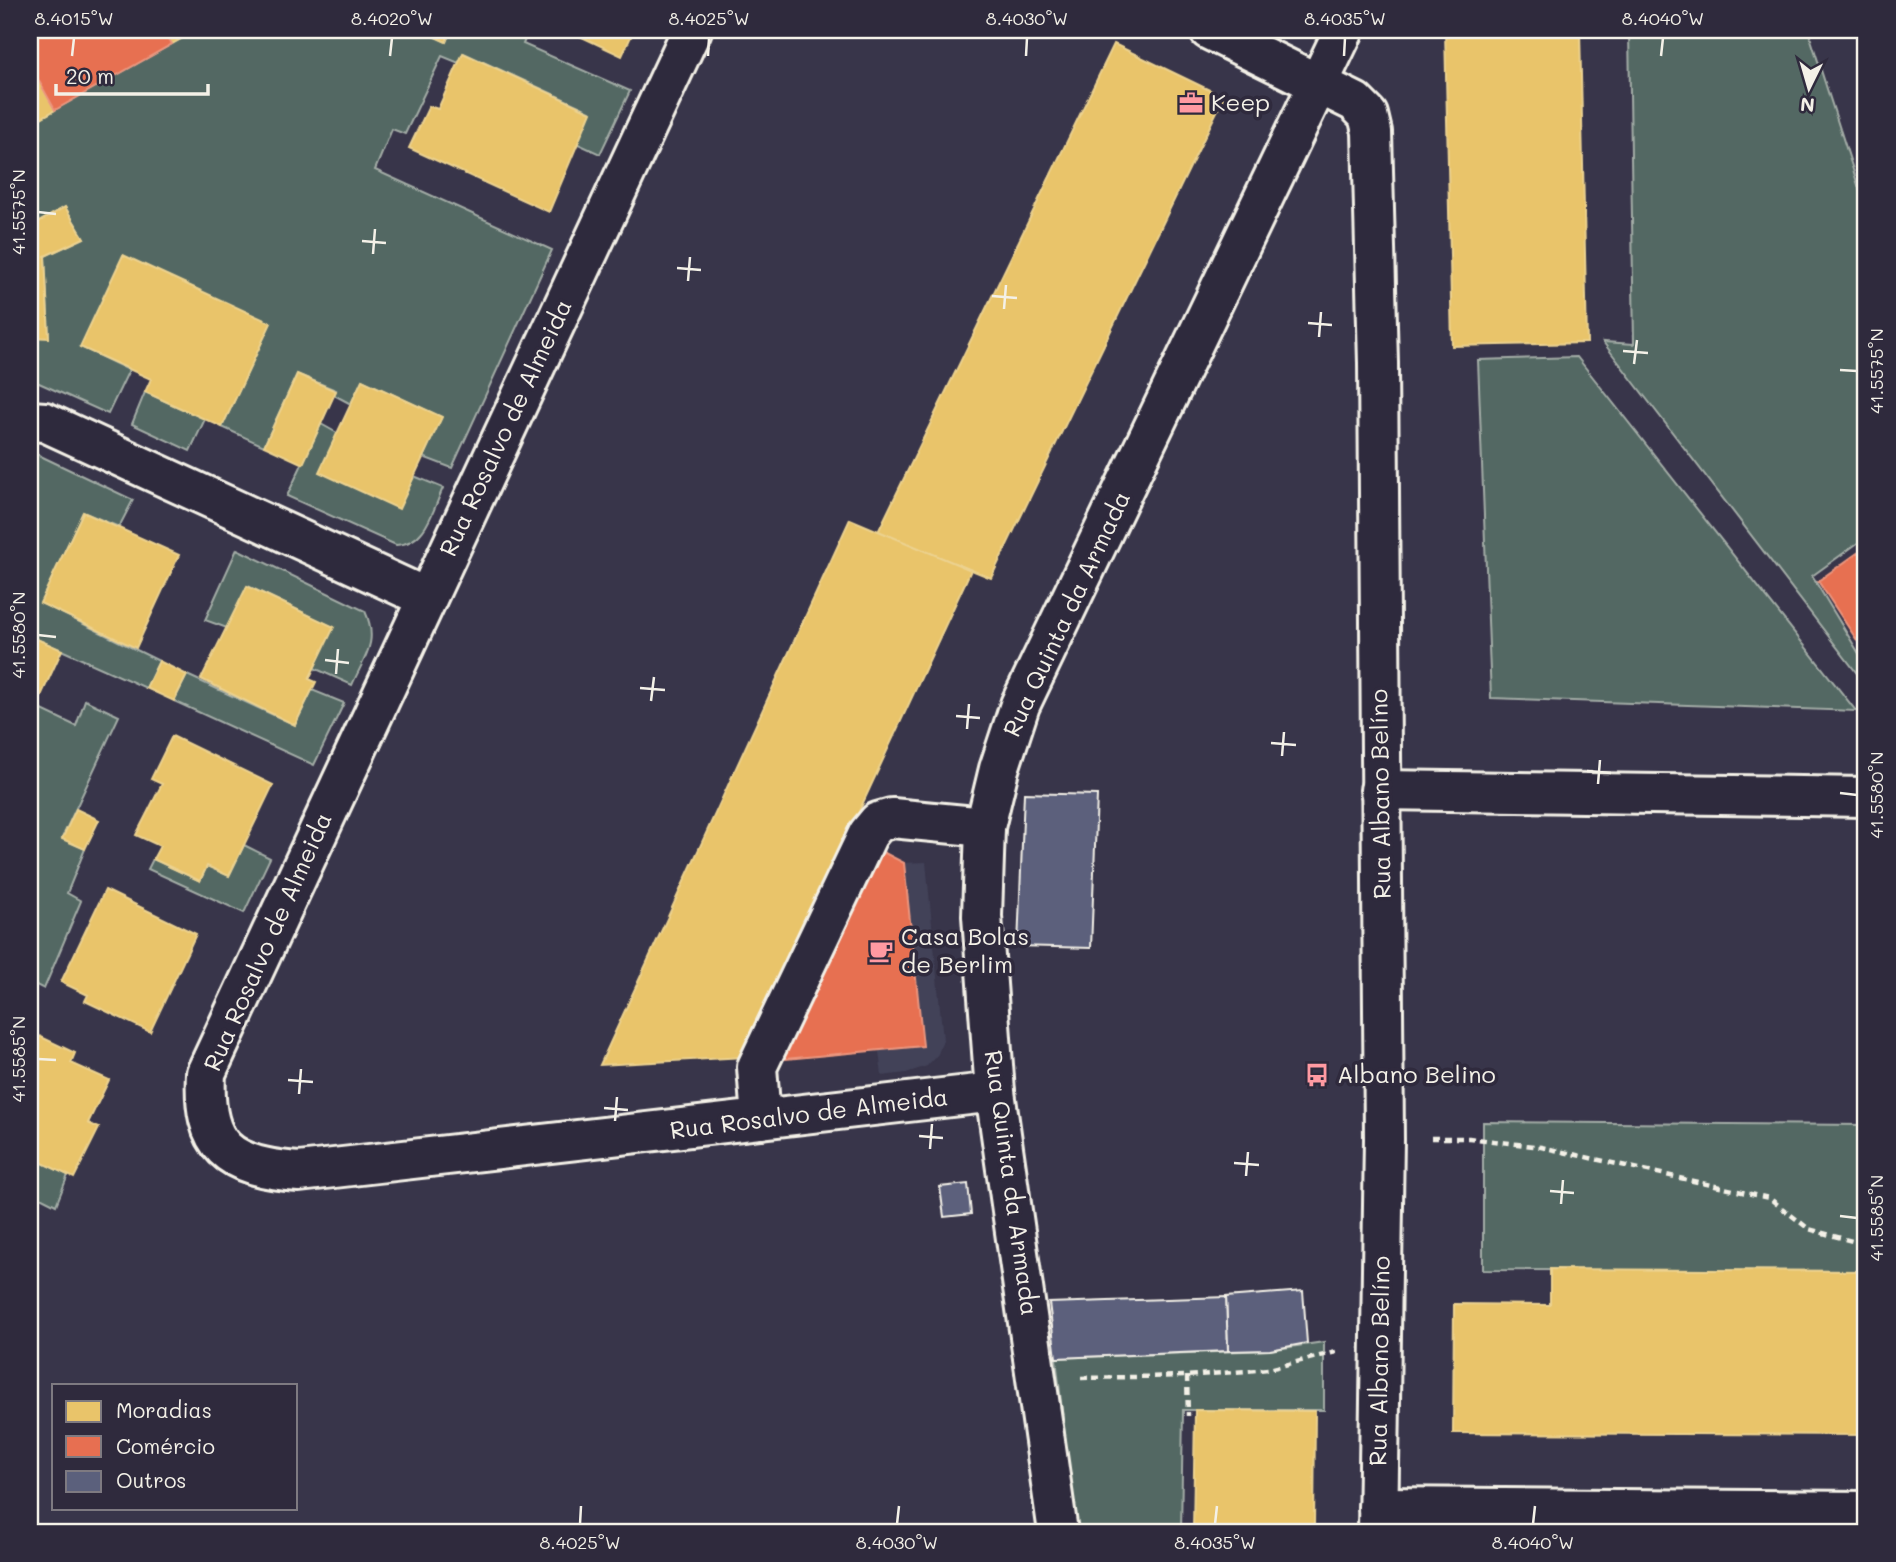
<svg xmlns="http://www.w3.org/2000/svg" width="1896" height="1562" font-family="Mali,sans-serif">
	<rect width="100%" height="100%" fill="#38354a"/>
	<filter id="ink" filterUnits="userSpaceOnUse"><feTurbulence type="fractalNoise" baseFrequency=".0143" numOctaves="2"/><feDisplacementMap in="SourceGraphic" scale="14" xChannelSelector="R" yChannelSelector="G"/><feConvolveMatrix kernelMatrix="1 2 1 2 8 2 1 2 1" color-interpolation-filters="sRGB"/></filter>
	<g filter="url(#ink)">
		<!-- built -->
		<polygon fill="#424259" points="877,849 904,863 926,862 943,1040 938,1054 927,1066 906,1073 882,1076 879,1051 775,1060"/>
		<!-- green -->
		<g fill="#526863" stroke="#a3aca6" stroke-width="2">
			<polygon points="197,30 420,30 446,42 451,30 529,30 523,44 630,91 600,154 576,143 590,111 464,53 459,63 442,56 405,134 392,129 375,170 552,250 452,468 423,457 441,417 362,380 351,404 334,395 336,390 297,374 264,446 222,427 270,323 81,347 129,370 108,414 30,379 30,337 49,337 45,256 84,238 65,207 30,227 30,124"/>
			<polygon points="1629,30 1808,30 1866,210 1866,537 1812,576 1866,665 1866,685 1603,342 1634,344"/>
			<polygon points="1577,357 1856,711 1491,698 1478,360"/>
			<polygon points="145,392 205,419 190,451 132,424"/>
			<path d="M321,424L414,476L443,488C432,512 426,544 396,545L287,496Z"/>
			<polygon points="30,451 133,500 119,527 83,512 41,603 159,661 146,688 30,636"/>
			<path d="M237,549L365,611C379,642 365,656 352,685L314,668L333,627L248,586L227,628L205,620Z"/>
			<polygon points="187,675 295,725 312,690 344,703 314,765 174,701"/>
			<polygon points="85,700 119,716 62,838 85,849 67,893 81,901 44,989 30,982 30,720 36,707 76,726"/>
			<polygon points="244,845 270,858 244,913 148,869 153,859 200,881 207,866 229,876"/>
			<polygon points="1483,1122 1866,1125 1866,1271 1483,1270"/>
			<polygon points="30,1157 68,1175 56,1205 30,1192"/>
			<polygon points="1324,1342 1324,1410 1183,1410 1181,1532 1076,1532 1056,1358 1270,1350"/>
		</g>
		<!-- homes -->
		<g fill="#e9c46a" stroke="#ecd290" stroke-width="2">
			<polygon points="164,30 197,30 172,44"/>
			<polygon points="420,30 451,30 446,42"/>
			<polygon points="567,30 634,30 622,56"/>
			<polygon points="1445,30 1580,30 1587,343 1452,346"/>
			<polygon points="1114,44 1224,97 991,578 878,532"/>
			<polygon points="463,53 591,112 549,212 409,148 429,106 438,109"/>
			<polygon points="38,79 55,110 30,124 30,95 36,91 32,83"/>
			<polygon points="65,207 84,238 45,256 49,338 30,337 30,227"/>
			<polygon points="123,255 271,323 222,427 145,392 151,379 80,347"/>
			<polygon points="297,374 336,391 303,464 264,446"/>
			<polygon points="362,380 442,417 399,509 319,472"/>
			<polygon points="83,512 179,555 136,648 40,603"/>
			<polygon points="850,519 971,570 745,1057 600,1065"/>
			<polygon points="247,586 334,627 309,679 316,682 295,725 201,679"/>
			<polygon points="30,636 62,650 30,720"/>
			<polygon points="159,661 187,675 174,701 146,688"/>
			<polygon points="172,736 273,785 229,876 207,866 200,881 153,859 160,846 136,835 162,784 151,779"/>
			<polygon points="76,809 99,820 85,849 62,839"/>
			<polygon points="105,890 196,934 150,1032 85,1001 88,995 61,982"/>
			<polygon points="39,1036 75,1053 71,1063 109,1080 88,1123 99,1128 74,1178 30,1157 30,1055"/>
			<polygon points="1550,1269 1866,1271 1866,1435 1453,1433 1454,1304 1550,1305"/>
			<polygon points="1195,1410 1315,1411 1314,1532 1193,1532"/>
		</g>
		<!-- shops -->
		<g fill="#e76f51" stroke="#eb967e" stroke-width="2">
			<polygon points="44,30 164,30 172,44 55,110 30,65 30,38"/>
			<polygon points="1866,547 1866,654 1818,581"/>
			<polygon points="1866,833 1866,1125 1865,1125"/>
			<polygon points="877,849 904,863 923,1046 774,1060"/>
		</g>
		<!-- building -->
		<g fill="#5b607c" stroke="#f4f1e8" stroke-width="2">
			<polygon points="1024,793 1097,795 1091,948 1018,946"/>
			<polygon points="968,1184 971,1214 944,1217 940,1187"/>
			<polygon points="1303,1291 1307,1343 1270,1350 1228,1351 1226,1297"/>
			<polygon points="1226,1297 1228,1351 1056,1358 1049,1303"/>
		</g>
		<g fill="none" stroke-linecap="round" stroke-linejoin="round">
			<!-- minor casing -->
			<g stroke="#f4f1e8" stroke-width="44">
				<g id="minor">
					<path d="M692,30L206,1073C202,1147 228,1167 299,1172L995,1092"/>
					<polyline points="1209,30 1355,102 1368,115 1372,132 1378,363 1384,1139 1378,1532"/>
					<polyline points="30,421 45,422 427,598"/>
					<polyline points="1380,790 1866,797"/>
					<polyline points="761,1119 757,1067 868,834 878,822 892,818 985,827"/>
					<polyline points="1378,1507 1866,1511"/>
					<polyline points="1058,1532 995,1092 982,916 985,827 999,769 1020,705 1344,30"/>
				</g>
			</g>
			<!-- path -->
			<g stroke="#f4f1e8" stroke-width="4.5" stroke-dasharray="7 5" stroke-linecap="butt">
				<polyline points="1431,1138 1469,1138 1541,1147 1769,1198 1809,1229 1866,1245"/>
				<polyline points="1187,1376 1188,1416"/>
				<polyline points="1081,1378 1187,1376 1269,1369 1336,1352"/>
			</g>
			<!-- minor -->
			<use href="#minor" stroke="#2f2a3d" stroke-width="38"/>
		</g>
	</g>
	<!-- ticks -->
	<path fill="none" stroke="#f4f1e8" stroke-width="2.5" d="M72,56L74,38M390,56L392,38M708,56L709,38M1026,56L1027,38M1344,56L1345,38M1661,56L1663,38M38,212L56,214M362,241L386,243M373,254L375,229M677,268L701,270M688,281L690,257M992,296L1017,298M1004,309L1006,285M1308,323L1332,325M1319,337L1321,312M1623,351L1648,353M1634,364L1637,340M1840,370L1857,371M38,635L56,637M325,660L349,663M336,674L338,649M640,688L665,690M651,701L654,677M956,716L980,718M967,729L969,704M1271,743L1296,745M1282,756L1284,732M1587,771L1611,773M1598,784L1600,760M1840,793L1857,795M38,1059L56,1060M288,1080L313,1082M299,1094L301,1069M604,1108L628,1110M615,1121L617,1097M919,1136L943,1138M930,1149L932,1124M1234,1163L1259,1165M1246,1176L1248,1152M1550,1191L1574,1193M1561,1204L1563,1180M1840,1216L1857,1218M580,1524L581,1506M897,1524L899,1506M1215,1524L1217,1506M1533,1524L1535,1506"/>
	<!-- icons -->
	<defs>
		<g id="office-bare" transform="scale(1.89)"><path d="M-6-3h4V-5.5h4V-3h4V5H-6ZM-1-4.5V-3h2v-1.5ZM-6 0V1H6V0Z" fill="#ff9aa2" stroke="#2f2a3d" stroke-width="2.5" paint-order="stroke"/></g>
		<g id="cafe-bare" transform="scale(1.89)"><path d="M-5.5-4.5H6V0H3Q3 3.5 0 3.5H-2.5Q-5.5 3.5-5.5 0ZM3-3.2v2h1.7v-2ZM-6 4.5H4V6H-6Z" fill="#ff9aa2" stroke="#2f2a3d" stroke-width="2.5" paint-order="stroke"/></g>
		<g id="bus-bare" transform="scale(1.89)"><path d="M-5-6H5V4H4V6H2V4H-2V6H-4V4H-5ZM-3.5-4V0h7V-4ZM-3.5 1.2v1.5H-2V1.2ZM2 1.2v1.5H3.5V1.2Z" fill="#ff9aa2" stroke="#2f2a3d" stroke-width="2.5" paint-order="stroke"/></g>
	</defs>
	<g fill-rule="evenodd">
		<use href="#office-bare" x="1191" y="103"/>
		<use href="#cafe-bare" x="881" y="951"/>
		<use href="#bus-bare" x="1317" y="1075"/>
	</g>
	<g text-anchor="middle" stroke-width="7" stroke-linejoin="round" paint-order="stroke">
		<!-- poi labels -->
		<g font-size="24" fill="#f4f1e8" stroke="#2f2a3d" text-anchor="start">
			<text x="1211" y="111">Keep</text>
			<text x="901" y="945">Casa Bolas<tspan x="901" dy="28">de Berlim</tspan></text>
			<text x="1337" y="1083">Albano Belino</text>
		</g>
		<!-- street labels -->
		<g font-size="24" fill="#f4f1e8" stroke="#2f2a3d">
			<text transform="translate(506 428) rotate(-65)" y="8">Rua Rosalvo de Almeida</text>
			<text transform="translate(1067 614) rotate(-65)" y="8">Rua Quinta da Armada</text>
			<text transform="translate(1381 794) rotate(-91)" y="8">Rua Albano Belíno</text>
			<text transform="translate(268 942) rotate(-66)" y="8">Rua Rosalvo de Almeida</text>
			<text transform="translate(809 1114) rotate(-7)" y="8">Rua Rosalvo de Almeida</text>
			<text transform="translate(1011 1183) rotate(82)" y="8">Rua Quinta da Armada</text>
			<text transform="translate(1380 1361) rotate(-89)" y="8">Rua Albano Belíno</text>
		</g>
	</g>
	<!-- margin -->
	<rect width="1896" height="1562" fill="none" stroke="#2f2a3d" stroke-width="77"/>
	<!-- legend -->
	<rect x="52" y="1384" width="245" height="126" fill="#2f2a3d" stroke="#7e7a81" stroke-width="2"/>
	<rect x="66" y="1401" width="35" height="21" fill="#e9c46a" stroke="#7e7a81" stroke-width="2"/>
	<text x="116" y="1418" font-size="21" fill="#f4f1e8">Moradias</text>
	<rect x="66" y="1436" width="35" height="21" fill="#e76f51" stroke="#7e7a81" stroke-width="2"/>
	<text x="116" y="1454" font-size="21" fill="#f4f1e8">Comércio</text>
	<rect x="66" y="1471" width="35" height="21" fill="#5b607c" stroke="#7e7a81" stroke-width="2"/>
	<text x="116" y="1488" font-size="21" fill="#f4f1e8">Outros</text>
	<!-- north arrow -->
	<g transform="translate(1809 88) rotate(185)" stroke="#2f2a3d" stroke-width="5" paint-order="stroke">
	<path d="M0-5L12 26L0 18L-12 26Z" fill="#f4f1e8"/>
	<text y="-10" font-size="19" font-weight="bold" text-anchor="middle" fill="#f4f1e8">N</text>
	</g>
	<!-- scale -->
	<path d="M56 84v10h152v-10" fill="none" stroke="#f4f1e8" stroke-width="3.5"/>
	<text x="66" y="84" font-size="21" fill="#f4f1e8" stroke="#2f2a3d" stroke-width="5" paint-order="stroke">20 m</text>
	<rect x="38" y="38" width="1819" height="1486" fill="none" stroke="#f4f1e8" stroke-width="2.5"/>
	<g font-size="18" text-anchor="middle" fill="#f4f1e8">
		<text x="74" y="25">8.4015°W</text>
		<text x="392" y="25">8.4020°W</text>
		<text x="709" y="25">8.4025°W</text>
		<text x="1027" y="25">8.4030°W</text>
		<text x="1345" y="25">8.4035°W</text>
		<text x="1663" y="25">8.4040°W</text>
		<text transform="translate(19 212) rotate(-90)" y="6">41.5575°N</text>
		<text transform="translate(1877 371) rotate(-90)" y="6">41.5575°N</text>
		<text transform="translate(19 635) rotate(-90)" y="6">41.5580°N</text>
		<text transform="translate(1877 795) rotate(-90)" y="6">41.5580°N</text>
		<text transform="translate(19 1059) rotate(-90)" y="6">41.5585°N</text>
		<text transform="translate(1877 1218) rotate(-90)" y="6">41.5585°N</text>
		<text x="580" y="1549">8.4025°W</text>
		<text x="897" y="1549">8.4030°W</text>
		<text x="1215" y="1549">8.4035°W</text>
		<text x="1533" y="1549">8.4040°W</text>
	</g>
</svg>
